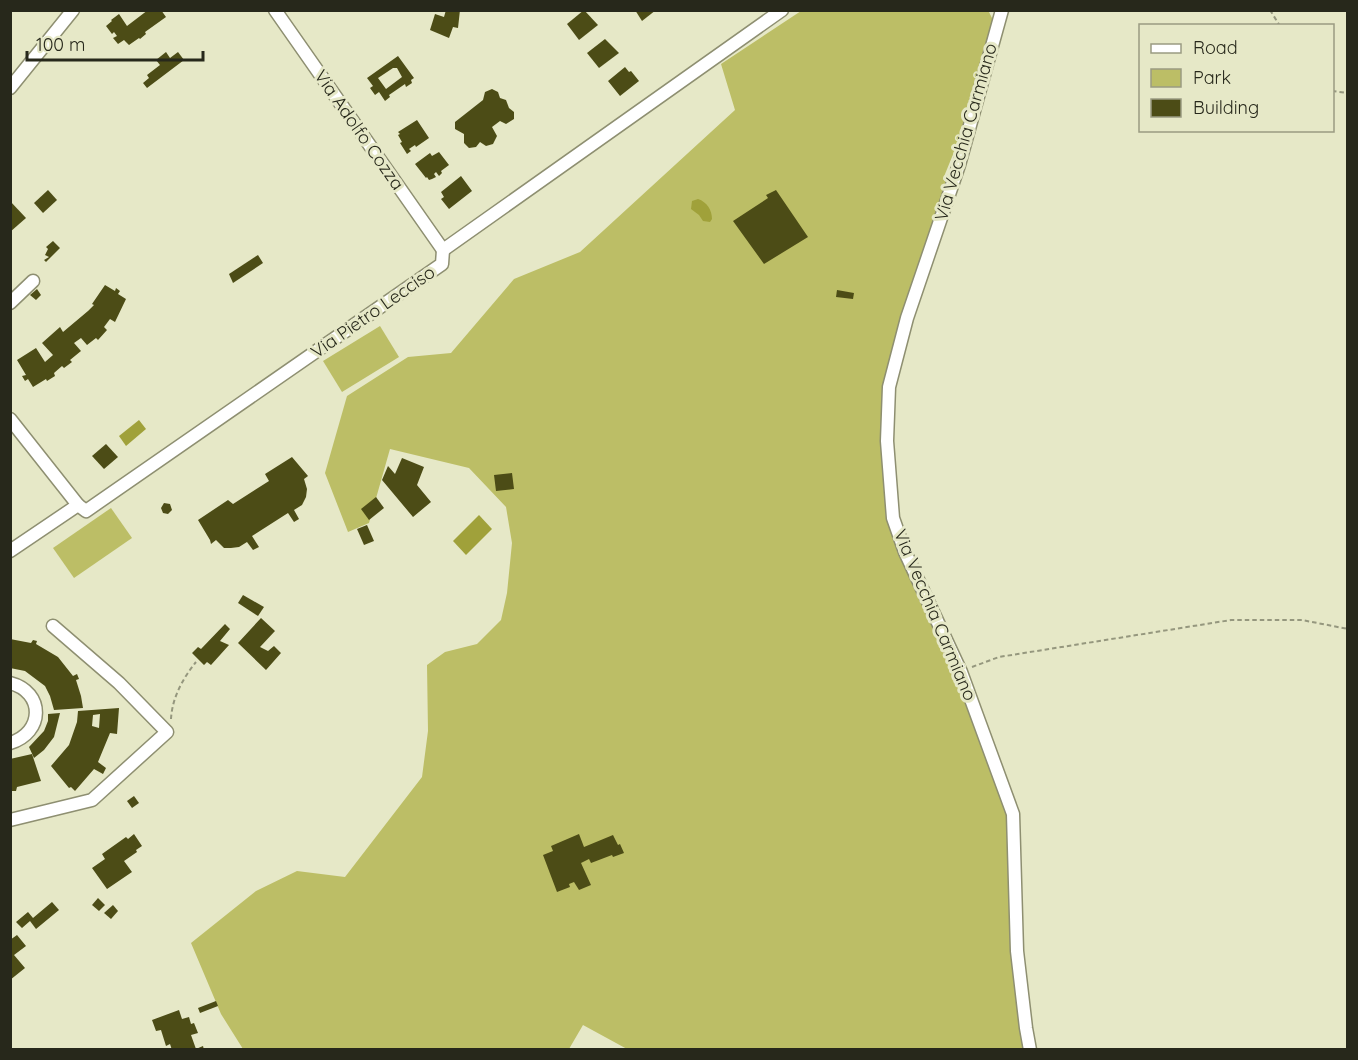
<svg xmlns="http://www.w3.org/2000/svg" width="1358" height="1060" font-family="Quicksand,sans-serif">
	<rect width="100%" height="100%" fill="#e6e8c7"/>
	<!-- green -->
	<g fill="#bcbe66">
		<polygon points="984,10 989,12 995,24 961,149 954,152 943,179 950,186 887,380 882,402 882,420 886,519 960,678 1009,814 1025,1049 627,1049 583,1025 569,1049 243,1049 221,1014 191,943 256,891 297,871 345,877 422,777 428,731 427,665 445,652 477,644 501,620 507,593 512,543 506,507 469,468 390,449 369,523 348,532 325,473 347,396 408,357 451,353 514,279 580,252 735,110 721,64 801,11"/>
		<polygon points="380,326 399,357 342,392 323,361"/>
		<polygon points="111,508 132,538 74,578 53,548"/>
	</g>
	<!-- water -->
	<g fill="#a0a13a">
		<path d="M698,199C707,202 712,210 712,219L710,222L703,221L699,215L691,209L692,201Z"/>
		<polygon points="139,420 146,429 126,446 119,436"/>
		<polygon points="479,515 492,529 466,555 453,541"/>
	</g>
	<!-- building -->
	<g fill="#4c4c16" fill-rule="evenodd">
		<polygon points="148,10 161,10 166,17 145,32 146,34 140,39 139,38 129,45 124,40 118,44 113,38 117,36 114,32 112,34 106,26 112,21 111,20 119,14 127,26"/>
		<polygon points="446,10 460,10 458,28 453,27 449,38 430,30 435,14 444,17"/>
		<polygon points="584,10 598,25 579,40 567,24"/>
		<polygon points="635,10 656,10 642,21"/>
		<polygon points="605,39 619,53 599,68 587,53"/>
		<polygon points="166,52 170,58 178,52 184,60 147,88 143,83 149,78 147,75 160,65 156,60"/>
		<path d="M398,56L414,78L411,80L412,83L406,87L405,84L389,95L390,97L385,101L379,92L375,95L370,88L373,86L367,78ZM393,68H397L402,77L386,89L378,78Z"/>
		<polygon points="625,67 629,72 631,71 639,81 620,96 608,81"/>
		<polygon points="492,89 498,92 500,98 506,100 509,108 514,112 514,119 506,124 500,121 492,127 497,136 493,144 486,146 480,142 476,147 469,148 464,143 464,134 455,129 455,122 483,100 485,92"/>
		<polygon points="417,120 429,138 416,147 415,145 409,149 411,151 407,154 400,143 402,142 398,135 400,134 398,132"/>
		<polygon points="439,152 449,165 441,171 442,173 439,176 436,172 434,174 436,177 432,179 429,180 427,177 426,178 415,164 430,153 432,156"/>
		<polygon points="461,176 472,191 449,209 441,199 444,197 441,192"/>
		<polygon points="48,190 57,200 43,213 34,203"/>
		<polygon points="776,190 808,237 764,264 733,221 768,198 766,195"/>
		<polygon points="10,201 26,218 10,232"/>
		<polygon points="53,241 60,248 46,262 44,260 49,257 45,255 48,249 46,247"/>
		<polygon points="258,255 263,263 233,283 229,274"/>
		<polygon points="105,285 115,291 116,288 120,291 118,294 126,299 115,322 110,319 104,327 107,330 98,340 96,338 87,345 81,338 74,343 81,351 70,360 72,362 64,368 62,366 54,373 55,376 47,381 46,379 33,387 28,379 25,381 22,376 26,375 17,360 36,348 45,362 53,355 42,343 60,327 63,332 88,311 94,305 92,304"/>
		<polygon points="37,289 41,295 36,300 30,295"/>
		<polygon points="837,290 854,293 853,299 836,297"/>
		<polygon points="106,444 118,457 104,469 92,456"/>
		<polygon points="292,457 308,476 304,479 307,489 306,497 302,505 294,510 299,519 294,522 288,513 252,536 259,547 253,550 247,542 239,547 231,548 224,548 216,540 211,544 210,540 198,520 228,500 233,504 269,481 265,474"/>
		<polygon points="402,458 424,467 417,485 431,502 413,517 382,480 388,466 395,474"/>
		<polygon points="512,473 514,489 496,491 494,475"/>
		<polygon points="376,497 384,508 369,520 361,509"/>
		<polygon points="164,503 170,504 172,510 168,514 163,513 161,508"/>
		<polygon points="367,525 374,541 364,545 357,529"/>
		<polygon points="243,595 264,607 258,616 238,603"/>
		<polygon points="261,618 275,631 260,647 268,651 274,646 281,653 266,670 238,643"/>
		<polygon points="225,624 230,629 220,641 229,645 211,665 207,662 204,665 192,653 198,647 201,649"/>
		<polygon points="10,639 31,643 33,640 37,641 36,644 58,657 73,676 77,674 79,679 76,680 81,696 83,708 54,710 50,696 45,686 25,671 10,668"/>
		<path d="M119,708L117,734L110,733L98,762L106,768L103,774L94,769L75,791L71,787L69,788L51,766L69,745L77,722L78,711ZM100,714L99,728L92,726L93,715Z"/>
		<polygon points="60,713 54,737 44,750 34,758 29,747 44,731 48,721 48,714"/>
		<polygon points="32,754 41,781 17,787 16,791 12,791 10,759"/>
		<polygon points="134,796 139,803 132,808 127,801"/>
		<polygon points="134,834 142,846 136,850 137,852 124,861 132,872 107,889 92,868 105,859 102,854 126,837 128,839"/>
		<polygon points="579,834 584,847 613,835 618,845 620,844 624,853 613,857 612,855 591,863 589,859 581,863 591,885 579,890 574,882 569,884 570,887 557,892 543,855 553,851 551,846"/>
		<polygon points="98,898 105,905 99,911 92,905"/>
		<polygon points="52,902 59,910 36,929 30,921 22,928 16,922 28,912 33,918"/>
		<polygon points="113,905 118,911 111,919 104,913"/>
		<polygon points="17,935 26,946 14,955 25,968 10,980 10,940"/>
		<polygon points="216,1001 218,1006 200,1013 198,1008"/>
		<polygon points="179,1010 182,1019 189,1017 191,1024 194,1023 198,1033 191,1035 196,1049 203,1046 204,1050 172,1050 170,1044 166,1046 161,1030 156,1031 152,1020"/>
	</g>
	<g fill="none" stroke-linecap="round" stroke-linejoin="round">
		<!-- minor casing -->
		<g stroke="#8e8f71" stroke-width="15">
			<g id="minor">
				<polyline points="275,10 443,250"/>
				<polyline points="1002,10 959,165 907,318 889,387 887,441 893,518 905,552 961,672 1013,814 1017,951 1026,1028 1030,1050"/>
				<polyline points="10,88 73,10"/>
				<polyline points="443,250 782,10"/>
				<polyline points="10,303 33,281"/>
				<polyline points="10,419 78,505"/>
				<polyline points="10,551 78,505 86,511 442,264 443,250"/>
				<path d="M10,683C45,692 44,733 10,743"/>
				<polyline points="10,820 92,800 167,732 119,683 53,626"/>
			</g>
		</g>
		<!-- path -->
		<g stroke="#95977e" stroke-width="2" stroke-dasharray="4.5 3" stroke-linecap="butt">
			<polyline points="1270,10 1280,26"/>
			<polyline points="1332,91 1348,93"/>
			<polyline points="972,667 999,657 1231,620 1302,620 1348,629"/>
			<path d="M171,719C172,698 183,678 196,662"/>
		</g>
		<!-- minor -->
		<use href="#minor" stroke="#fff" stroke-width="12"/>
	</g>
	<g text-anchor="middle" stroke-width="6" stroke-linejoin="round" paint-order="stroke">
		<!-- street labels -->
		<g font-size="18" fill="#27281b" stroke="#e6e8c7">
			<text transform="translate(359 130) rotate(55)" y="6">Via Adolfo Cozza</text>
			<text transform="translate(966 132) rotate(-74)" y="6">Via Vecchia Carmiano</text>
			<text transform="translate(373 312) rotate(-35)" y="6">Via Pietro Lecciso</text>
			<text transform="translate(935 615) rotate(67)" y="6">Via Vecchia Carmiano</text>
		</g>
	</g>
	<!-- border -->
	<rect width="1358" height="1060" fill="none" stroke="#27281b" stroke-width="24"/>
	<!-- legend -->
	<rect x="1139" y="24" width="195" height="108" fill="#e6e8c7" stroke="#9a9b82" stroke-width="1.5"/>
	<rect x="1151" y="44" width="30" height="9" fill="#ffffff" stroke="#9a9b82" stroke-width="1.5"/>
	<text x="1193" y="54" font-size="18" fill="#27281b">Road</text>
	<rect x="1151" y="69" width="30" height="18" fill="#bcbe66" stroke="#9a9b82" stroke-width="1.5"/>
	<text x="1193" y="84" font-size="18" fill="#27281b">Park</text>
	<rect x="1151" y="99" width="30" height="18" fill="#4c4c16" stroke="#9a9b82" stroke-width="1.5"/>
	<text x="1193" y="114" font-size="18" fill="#27281b">Building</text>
	<!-- scale -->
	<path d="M27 51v9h176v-9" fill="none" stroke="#27281b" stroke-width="3"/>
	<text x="36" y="51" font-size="18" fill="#27281b" stroke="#e6e8c7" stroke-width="4.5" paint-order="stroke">100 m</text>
</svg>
